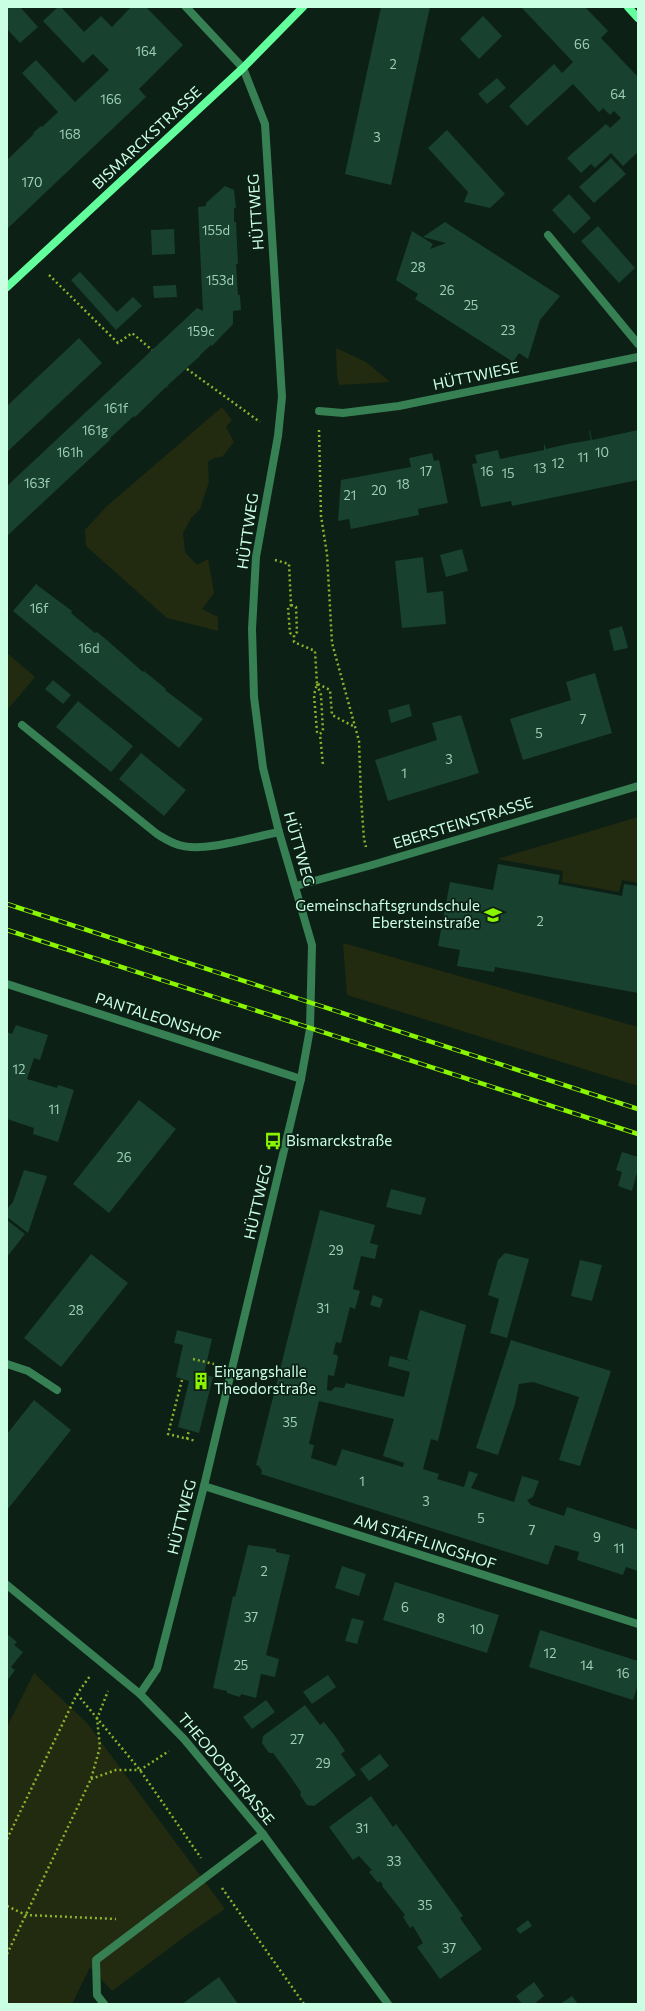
<svg xmlns="http://www.w3.org/2000/svg" width="645" height="2011" font-family="Commissioner,sans-serif">
	<rect width="100%" height="100%" fill="#0c2016"/>
	<!-- green -->
	<g fill="#222a0f">
		<polygon points="336,348 366,362 390,382 339,385 337,376"/>
		<polygon points="222,407 232,420 226,427 234,442 222,457 214,458 208,462 209,482 200,509 191,518 183,533 185,552 197,565 208,559 214,593 202,609 218,617 218,631 167,618 86,546 85,530 106,507"/>
		<polygon points="7,653 35,677 8,709 7,708"/>
		<polygon points="638,817 638,883 622,880 619,892 562,882 563,871 497,859"/>
		<polygon points="343,943 638,1027 638,1086 347,995"/>
		<polygon points="34,1673 87,1723 225,1909 191,1932 112,1991 90,1967 72,2004 7,2004 7,1727"/>
	</g>
	<!-- building -->
	<g fill="#18412f" fill-rule="evenodd">
		<polygon points="7,7 20,7 38,27 20,43 7,29"/>
		<polygon points="58,7 61,7 84,32 101,16 112,27 131,7 146,7 183,45 139,89 146,97 7,229 7,160 34,134 33,133 41,126 42,127 58,112 22,73 36,60 75,102 109,70 93,54 83,63 43,21"/>
		<polygon points="381,7 430,7 391,185 345,174"/>
		<polygon points="521,7 585,7 608,31 601,38 638,77 638,152 623,166 611,153 595,168 591,164 581,173 567,158 606,124 610,128 621,118 614,111 610,115 603,108 599,112 573,84 527,126 509,106 554,64 562,73 573,62"/>
		<polygon points="483,16 502,36 479,59 460,39"/>
		<polygon points="497,78 506,88 487,104 478,94"/>
		<polygon points="447,130 505,194 490,208 464,202 468,192 428,148"/>
		<polygon points="611,158 626,174 594,203 579,187"/>
		<polygon points="225,186 234,190 236,208 234,208 234,222 236,222 238,264 236,264 238,295 240,295 241,310 233,311 233,324 212,346 211,345 200,355 200,356 168,385 167,388 166,387 135,417 134,416 110,438 111,439 7,536 7,486 197,308 203,311 198,207 206,206 206,203"/>
		<polygon points="569,194 591,218 574,234 552,210"/>
		<polygon points="445,222 560,296 540,320 528,359 519,353 513,362 415,299 418,294 396,280 412,231 433,244 430,249 446,243 423,237"/>
		<polygon points="598,226 635,268 619,283 581,241"/>
		<polygon points="174,229 175,254 152,255 151,230"/>
		<polygon points="80,272 117,312 133,297 142,306 116,330 71,280"/>
		<polygon points="176,285 177,297 154,298 153,286"/>
		<polygon points="79,338 102,363 7,452 7,406"/>
		<polygon points="638,430 638,480 512,506 511,501 481,507 472,464 477,463 475,455 498,450 500,459 544,450 544,443 546,449 568,444 572,463 568,444 591,440 589,431 590,431 592,440"/>
		<polygon points="432,453 434,461 439,460 448,503 418,509 419,515 351,529 349,519 338,521 341,480 411,467 409,458"/>
		<polygon points="462,549 468,571 446,577 440,555"/>
		<polygon points="423,557 427,593 443,591 446,624 402,628 395,561"/>
		<polygon points="37,583 37,585 72,611 71,613 95,633 97,632 108,641 143,672 144,671 166,689 165,690 203,719 179,748 13,611"/>
		<polygon points="622,626 628,648 614,651 609,630"/>
		<polygon points="595,673 612,733 523,760 510,719 571,700 566,682"/>
		<polygon points="53,680 71,695 63,704 45,689"/>
		<polygon points="78,701 133,746 111,772 56,727"/>
		<polygon points="409,704 412,716 391,723 388,710"/>
		<polygon points="461,715 479,773 388,801 375,760 437,740 432,723"/>
		<polygon points="141,753 186,790 164,816 119,779"/>
		<polygon points="498,864 560,875 558,884 622,896 624,884 638,886 638,993 495,967 494,972 457,966 460,950 438,946 450,882 493,890"/>
		<polygon points="16,1025 48,1035 40,1060 34,1058 27,1079 57,1088 58,1085 74,1090 58,1142 33,1134 34,1128 7,1119 7,1032 12,1034"/>
		<polygon points="139,1100 176,1129 109,1213 73,1184"/>
		<polygon points="622,1152 638,1157 638,1169 632,1191 618,1186 622,1172 616,1170"/>
		<polygon points="24,1170 47,1176 28,1233 7,1217 7,1209 13,1202"/>
		<polygon points="391,1189 426,1198 421,1215 386,1207"/>
		<path d="M320,1210L375,1225L370,1243L378,1245L375,1259L361,1256L353,1289L360,1291L355,1309L350,1307L341,1343L336,1342L333,1354L337,1355L338,1358L334,1376L328,1375L327,1390L331,1391L335,1387L344,1388L346,1383L404,1397L410,1372L388,1366L390,1356L411,1361L407,1359L420,1310L466,1325L438,1441L431,1439L423,1469L439,1474L437,1479L464,1487L469,1471L478,1474L471,1488L514,1502L522,1476L539,1481L533,1497L527,1500L531,1505L564,1516L567,1507L638,1530V1571L626,1567L623,1575L577,1560L579,1552L555,1545L548,1565L261,1474L262,1471L259,1466L256,1465ZM319,1401L394,1419L383,1456L404,1463L403,1467L342,1449L336,1466L311,1458L314,1445L309,1444Z"/>
		<polygon points="7,1220 25,1234 7,1257"/>
		<polygon points="505,1253 529,1259 507,1338 490,1333 499,1299 488,1295 498,1260"/>
		<polygon points="91,1254 128,1283 61,1367 24,1338"/>
		<polygon points="580,1260 602,1265 592,1301 571,1296"/>
		<polygon points="373,1295 383,1299 380,1308 370,1305"/>
		<polygon points="177,1330 212,1339 204,1374 213,1377 199,1433 178,1427 189,1381 176,1377 183,1345 174,1343"/>
		<polygon points="511,1340 611,1371 580,1466 559,1460 579,1397 533,1382 519,1384 515,1404 498,1455 476,1448"/>
		<polygon points="34,1400 71,1430 7,1510 7,1434"/>
		<polygon points="248,1545 276,1549 276,1552 290,1555 266,1655 279,1659 275,1677 261,1674 256,1698 241,1694 240,1697 227,1693 227,1691 213,1688 233,1596 235,1597"/>
		<polygon points="342,1566 366,1574 359,1596 335,1588"/>
		<polygon points="395,1582 499,1615 487,1653 383,1620"/>
		<polygon points="352,1618 364,1621 357,1644 345,1641"/>
		<polygon points="540,1630 638,1661 638,1684 633,1700 529,1667"/>
		<polygon points="7,1634 17,1642 14,1645 23,1652 11,1667 15,1670 7,1681"/>
		<polygon points="328,1675 336,1687 312,1704 303,1692"/>
		<polygon points="266,1700 275,1712 252,1729 243,1717"/>
		<polygon points="305,1705 320,1725 324,1722 335,1736 345,1751 341,1754 356,1775 314,1806 307,1805 300,1795 301,1792 287,1772 273,1753 269,1753 262,1743 263,1736"/>
		<polygon points="380,1754 389,1766 369,1781 360,1769"/>
		<polygon points="371,1796 393,1827 396,1824 463,1916 460,1918 482,1949 440,1979 417,1947 423,1943 413,1926 410,1928 403,1917 405,1915 382,1886 383,1885 380,1881 378,1883 369,1872 372,1870 369,1867 359,1856 353,1860 329,1827"/>
		<polygon points="528,1920 532,1926 520,1934 516,1929"/>
		<polygon points="219,1977 238,2004 182,2004"/>
		<polygon points="534,1982 544,1996 534,2004 522,2004 516,1996"/>
		<polygon points="572,1996 578,2004 560,2004"/>
	</g>
	<g fill="none" stroke-linecap="round" stroke-linejoin="round">
		<!-- path -->
		<g stroke="#8cb32b" stroke-width="2.5" stroke-dasharray="2 3" stroke-linecap="butt">
			<polyline points="49,275 118,343 132,333 152,350"/>
			<polyline points="187,369 260,422"/>
			<polyline points="319,430 321,516 327,554 332,643 359,741 361,798 364,839 366,847"/>
			<polyline points="275,560 289,564 291,605 288,607 290,633 294,635"/>
			<polyline points="291,605 296,607 297,632 294,635 294,642 315,651 317,684 314,695 317,732 320,734"/>
			<polyline points="317,684 321,695 323,731 320,734 323,765"/>
			<polyline points="318,684 330,690 332,715 355,727"/>
			<polyline points="193,1359 214,1364"/>
			<polyline points="182,1380 168,1434 196,1441"/>
			<polyline points="187,1439 189,1430"/>
			<polyline points="77,1694 140,1770 201,1858"/>
			<polyline points="91,1779 116,1770 140,1770 169,1751"/>
			<polyline points="7,1839 77,1694 90,1676"/>
			<polyline points="222,1888 304,2004"/>
			<polyline points="7,1906 26,1915 116,1919"/>
			<polyline points="7,1954 91,1779 100,1747 97,1719 108,1691"/>
		</g>
		<!-- lane -->
		<g stroke="#368053" stroke-width="8">
			<polyline points="548,235 638,344"/>
			<path d="M22,725L157,834C164,838 171,843 179,845C203,853 253,837 279,832"/>
			<polyline points="7,1364 28,1371 57,1390"/>
			<polyline points="104,2004 97,1995 96,1960 263,1834"/>
		</g>
		<!-- street -->
		<g stroke="#368053" stroke-width="8">
			<polyline points="319,411 343,413 399,406 638,357"/>
			<polyline points="296,886 372,865 638,786"/>
			<polyline points="7,984 301,1079"/>
			<polyline points="204,1486 638,1624"/>
			<polyline points="7,1585 140,1694 184,1739 263,1834 388,2004"/>
			<polyline points="140,1694 157,1669 204,1486 301,1079 310,1029 312,945 279,832 263,768 254,697 252,629 256,557 278,436 282,397 265,124 243,68 186,7"/>
		</g>
		<!-- secondary -->
		<g stroke="#62ff9c" stroke-width="8">
			<polyline points="628,7 638,18"/>
			<polyline points="7,287 243,68 303,7"/>
		</g>
		<!-- rail casing -->
		<g stroke="#89f600" stroke-width="4.5">
			<g id="rail">
				<polyline points="7,904 638,1109"/>
				<polyline points="7,930 638,1134"/>
			</g>
		</g>
		<!-- rail -->
		<use href="#rail" stroke="#0c2016" stroke-width="3" stroke-dasharray="9" stroke-linecap="butt"/>
	</g>
	<!-- icons -->
	<defs>
		<g id="school-bare" transform="scale(1.38)"><path d="M0-5L7-2L0 1L-7-2ZM-4 1L0 2.5L4 1V4Q0 6-4 4Z" fill="#89f600" stroke="#0c2016" stroke-width="2.5" paint-order="stroke"/></g>
		<g id="bus-bare" transform="scale(1.38)"><path d="M-5-6H5V4H4V6H2V4H-2V6H-4V4H-5ZM-3.5-4V0h7V-4ZM-3.5 1.2v1.5H-2V1.2ZM2 1.2v1.5H3.5V1.2Z" fill="#89f600" stroke="#0c2016" stroke-width="2.5" paint-order="stroke"/></g>
		<g id="building-bare" transform="scale(1.38)"><path d="M-4-6H4V6H1V3H-1V6H-4ZM-2.5-4.3h1.7v1.8h-1.7ZM.8-4.3h1.7v1.8H.8ZM-2.5-1h1.7V.8h-1.7ZM.8-1h1.7V.8H.8Z" fill="#89f600" stroke="#0c2016" stroke-width="2.5" paint-order="stroke"/></g>
	</defs>
	<g fill-rule="evenodd">
		<use href="#school-bare" x="493" y="915"/>
		<use href="#bus-bare" x="273" y="1141"/>
		<use href="#building-bare" x="201" y="1381"/>
	</g>
	<g text-anchor="middle" stroke-width="3.5" stroke-linejoin="round" paint-order="stroke">
		<!-- number labels -->
		<g font-size="13" fill="#9ed0b6">
			<text x="582" y="49">66</text>
			<text x="146" y="56">164</text>
			<text x="393" y="69">2</text>
			<text x="618" y="99">64</text>
			<text x="111" y="104">166</text>
			<text x="70" y="139">168</text>
			<text x="377" y="142">3</text>
			<text x="32" y="187">170</text>
			<text x="216" y="235">155d</text>
			<text x="418" y="272">28</text>
			<text x="220" y="285">153d</text>
			<text x="447" y="295">26</text>
			<text x="471" y="310">25</text>
			<text x="508" y="335">23</text>
			<text x="201" y="336">159c</text>
			<text x="116" y="413">161f</text>
			<text x="95" y="435">161g</text>
			<text x="70" y="457">161h</text>
			<text x="602" y="457">10</text>
			<text x="583" y="462">11</text>
			<text x="558" y="468">12</text>
			<text x="540" y="473">13</text>
			<text x="426" y="476">17</text>
			<text x="487" y="476">16</text>
			<text x="508" y="478">15</text>
			<text x="37" y="488">163f</text>
			<text x="403" y="489">18</text>
			<text x="379" y="495">20</text>
			<text x="350" y="500">21</text>
			<text x="39" y="613">16f</text>
			<text x="89" y="653">16d</text>
			<text x="583" y="724">7</text>
			<text x="539" y="738">5</text>
			<text x="449" y="764">3</text>
			<text x="404" y="778">1</text>
			<text x="540" y="926">2</text>
			<text x="19" y="1074">12</text>
			<text x="54" y="1114">11</text>
			<text x="124" y="1162">26</text>
			<text x="336" y="1255">29</text>
			<text x="323" y="1313">31</text>
			<text x="76" y="1315">28</text>
			<text x="290" y="1427">35</text>
			<text x="362" y="1486">1</text>
			<text x="426" y="1506">3</text>
			<text x="481" y="1523">5</text>
			<text x="532" y="1535">7</text>
			<text x="597" y="1542">9</text>
			<text x="619" y="1553">11</text>
			<text x="264" y="1576">2</text>
			<text x="405" y="1612">6</text>
			<text x="251" y="1622">37</text>
			<text x="441" y="1623">8</text>
			<text x="477" y="1634">10</text>
			<text x="550" y="1658">12</text>
			<text x="241" y="1670">25</text>
			<text x="587" y="1670">14</text>
			<text x="623" y="1678">16</text>
			<text x="297" y="1744">27</text>
			<text x="323" y="1768">29</text>
			<text x="362" y="1833">31</text>
			<text x="394" y="1866">33</text>
			<text x="425" y="1910">35</text>
			<text x="449" y="1953">37</text>
		</g>
		<!-- street labels -->
		<g font-size="15" fill="#cbffe3" stroke="#0c2016">
			<text transform="translate(147 138) rotate(-43)" y="5">BISMARCKSTRASSE</text>
			<text transform="translate(256 212) rotate(-94)" y="5">HÜTTWEG</text>
			<text transform="translate(476 376) rotate(-12)" y="5">HÜTTWIESE</text>
			<text transform="translate(248 531) rotate(-82)" y="5">HÜTTWEG</text>
			<text transform="translate(463 823) rotate(-17)" y="5">EBERSTEINSTRASSE</text>
			<text transform="translate(299 849) rotate(74)" y="5">HÜTTWEG</text>
			<text transform="translate(158 1018) rotate(18)" y="5">PANTALEONSHOF</text>
			<text transform="translate(258 1202) rotate(-77)" y="5">HÜTTWEG</text>
			<text transform="translate(182 1517) rotate(-76)" y="5">HÜTTWEG</text>
			<text transform="translate(425 1542) rotate(18)" y="5">AM STÄFFLINGSHOF</text>
			<text transform="translate(226 1769) rotate(50)" y="5">THEODORSTRASSE</text>
		</g>
		<!-- poi labels -->
		<g font-size="15" fill="#cbffe3" stroke="#0c2016" text-anchor="start">
			<text x="480" y="911" text-anchor="end">Gemeinschaftsgrundschule<tspan x="480" dy="17">Ebersteinstraße</tspan></text>
			<text x="286" y="1146">Bismarckstraße</text>
			<text x="214" y="1377">Eingangshalle<tspan x="214" dy="17">Theodorstraße</tspan></text>
		</g>
	</g>
	<!-- border -->
	<rect width="645" height="2011" fill="none" stroke="#cbffe3" stroke-width="16"/>
</svg>
